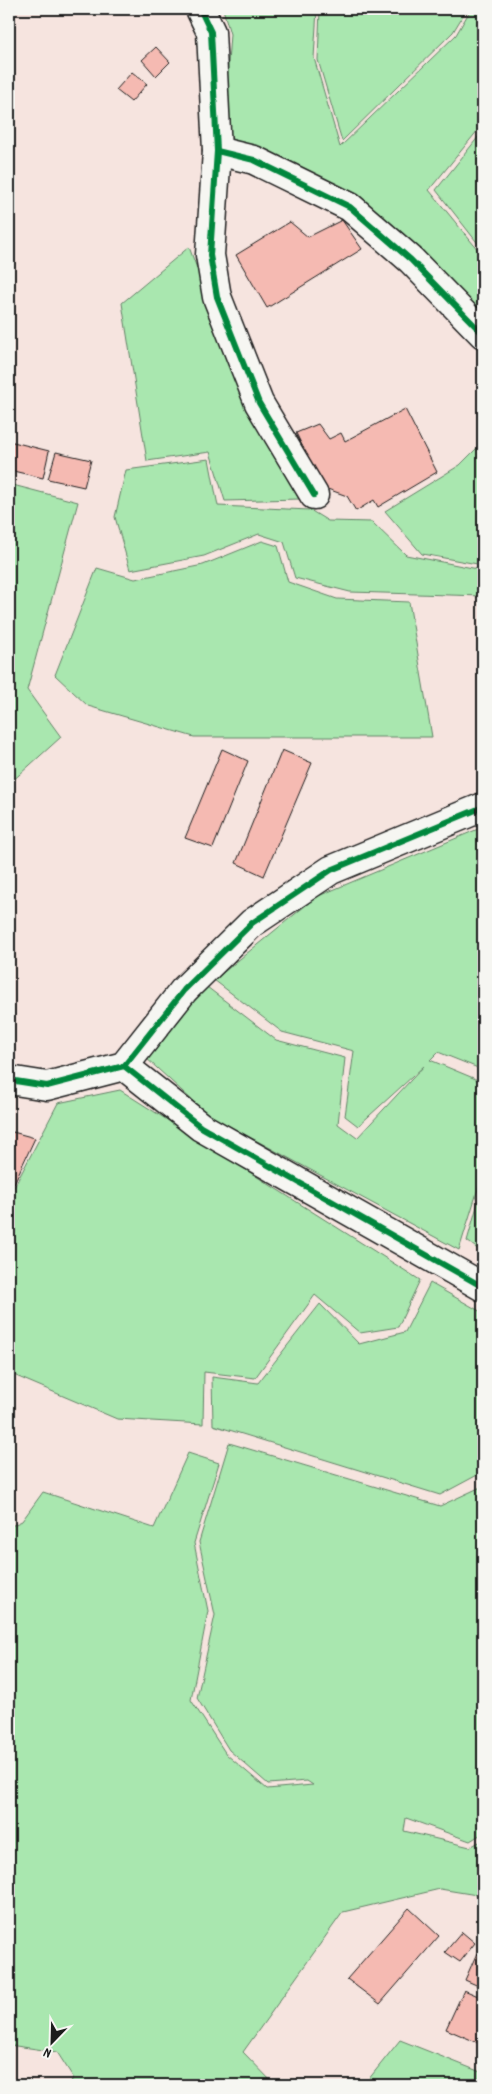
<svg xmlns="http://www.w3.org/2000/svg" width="492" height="2094" font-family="Dekko,sans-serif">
	<rect width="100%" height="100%" fill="#f6e4df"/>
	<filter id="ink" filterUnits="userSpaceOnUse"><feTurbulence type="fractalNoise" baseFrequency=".02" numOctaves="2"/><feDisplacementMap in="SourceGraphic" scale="10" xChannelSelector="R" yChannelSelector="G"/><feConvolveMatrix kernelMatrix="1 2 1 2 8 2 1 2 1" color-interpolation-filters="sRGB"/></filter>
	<g filter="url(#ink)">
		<!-- green -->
		<g fill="#a9e7af" stroke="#628266">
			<polygon points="223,9 317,9 314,58 340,147 456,35 471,9 483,9 483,124 429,190 483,256 483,323 415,256 234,149 225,109 230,34"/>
			<polygon points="320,9 467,9 453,32 342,141 318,60"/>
			<polygon points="483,131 483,250 436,190"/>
			<polygon points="189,247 237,375 265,438 299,499 225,501 210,452 147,461 122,303"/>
			<polygon points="483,442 483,565 422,554 385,511 460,465"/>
			<polygon points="209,459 218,506 310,510 328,521 372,522 406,555 483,570 483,596 350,592 295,578 284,542 259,534 204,556 130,570 115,517 126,470"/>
			<polygon points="9,484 78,502 27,690 61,737 9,784"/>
			<polygon points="262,541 278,546 288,582 337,599 409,602 432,737 194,737 88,706 55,675 97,568 135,579 203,565"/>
			<polygon points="483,827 483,1070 438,1052 430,1060 483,1082 483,1173 459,1250 207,1114 145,1057 207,987 276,1040 345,1058 338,1124 357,1138 424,1066 358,1126 345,1116 354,1051 282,1032 214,980 316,897"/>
			<polygon points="120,1090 420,1280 398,1327 360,1333 315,1295 255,1378 204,1372 203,1424 117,1419 9,1373 9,1197 58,1103"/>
			<polygon points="483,1185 483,1253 467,1241"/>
			<polygon points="430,1283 483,1313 483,1472 440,1495 213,1425 212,1377 258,1383 320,1304 359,1344 405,1332"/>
			<polygon points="229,1443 440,1506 483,1486 483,1833 470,1841 406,1818 404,1831 470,1847 483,1840 483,1896 440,1889 343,1912 243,2052 275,2085 70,2085 73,2077 57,2052 9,2045 9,1527 22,1521 43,1492 154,1528 188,1453 219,1463 194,1543 208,1611 191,1700 226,1754 267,1789 313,1785 307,1781 268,1784 229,1750 197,1698 215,1615 199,1542"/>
			<polygon points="400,2040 483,2073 483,2085 364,2085"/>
		</g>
		<!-- building -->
		<g fill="#f5bab2" stroke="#1c1c1c">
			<polygon points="156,47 170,62 156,76 142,60"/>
			<polygon points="132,72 147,84 131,102 116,90"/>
			<polygon points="342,220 362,249 267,308 236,255 290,222 308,237"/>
			<polygon points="405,409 437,472 378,507 374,500 356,511 347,496 322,487 296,433 318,424 329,439 341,433 345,441"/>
			<polygon points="9,441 49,451 43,478 9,470"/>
			<polygon points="56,452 91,460 84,487 48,479"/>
			<polygon points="222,749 248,761 213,848 185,838"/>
			<polygon points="282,750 312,763 264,876 236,863"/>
			<polygon points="9,1131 35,1138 9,1194"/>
			<polygon points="409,1908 439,1936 380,2004 347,1979"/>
			<polygon points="462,1932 475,1943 460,1962 445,1952"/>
			<polygon points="477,1953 483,1956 483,1988 465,1980"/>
			<polygon points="464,1990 483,1998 483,2045 446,2029"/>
		</g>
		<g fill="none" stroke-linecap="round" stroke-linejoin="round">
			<!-- minor casing -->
			<g stroke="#1c1c1c" stroke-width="31">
				<g id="minor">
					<polyline points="200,9 211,32 217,151 210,255 217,297 259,403 314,495"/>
					<polyline points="217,151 254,160 350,207 411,260 483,334"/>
					<polyline points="124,1066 201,1127 483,1287"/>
					<polyline points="9,1080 47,1086 124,1066 184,990 252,923 331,870 483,807"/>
				</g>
			</g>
			<!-- minor -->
			<use href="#minor" stroke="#f6f6f2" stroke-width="28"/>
			<!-- cycleway casing -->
			<g stroke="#f6f6f2" stroke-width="9">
				<g id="cycleway">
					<polyline points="200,9 211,32 217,151 210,255 217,297 259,403 314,495"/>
					<polyline points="217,151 254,160 350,207 411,260 483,334"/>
					<polyline points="124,1066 201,1127 483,1287"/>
					<polyline points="9,1080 47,1086 124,1066 184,990 252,923 331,870 483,807"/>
				</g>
			</g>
			<!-- cycleway -->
			<use href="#cycleway" stroke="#00873e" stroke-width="6"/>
		</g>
	</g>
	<!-- margin -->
	<rect width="492" height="2094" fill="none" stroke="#f6f6f2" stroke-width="30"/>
	<rect x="15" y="15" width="462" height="2064" fill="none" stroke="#1c1c1c" stroke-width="2" filter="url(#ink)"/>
	<!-- north arrow -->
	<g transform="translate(52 2042) rotate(203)" stroke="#f6f6f2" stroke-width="4" paint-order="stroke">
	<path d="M0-4L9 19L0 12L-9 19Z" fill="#1c1c1c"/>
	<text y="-8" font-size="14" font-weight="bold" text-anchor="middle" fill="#1c1c1c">N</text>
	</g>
</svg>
